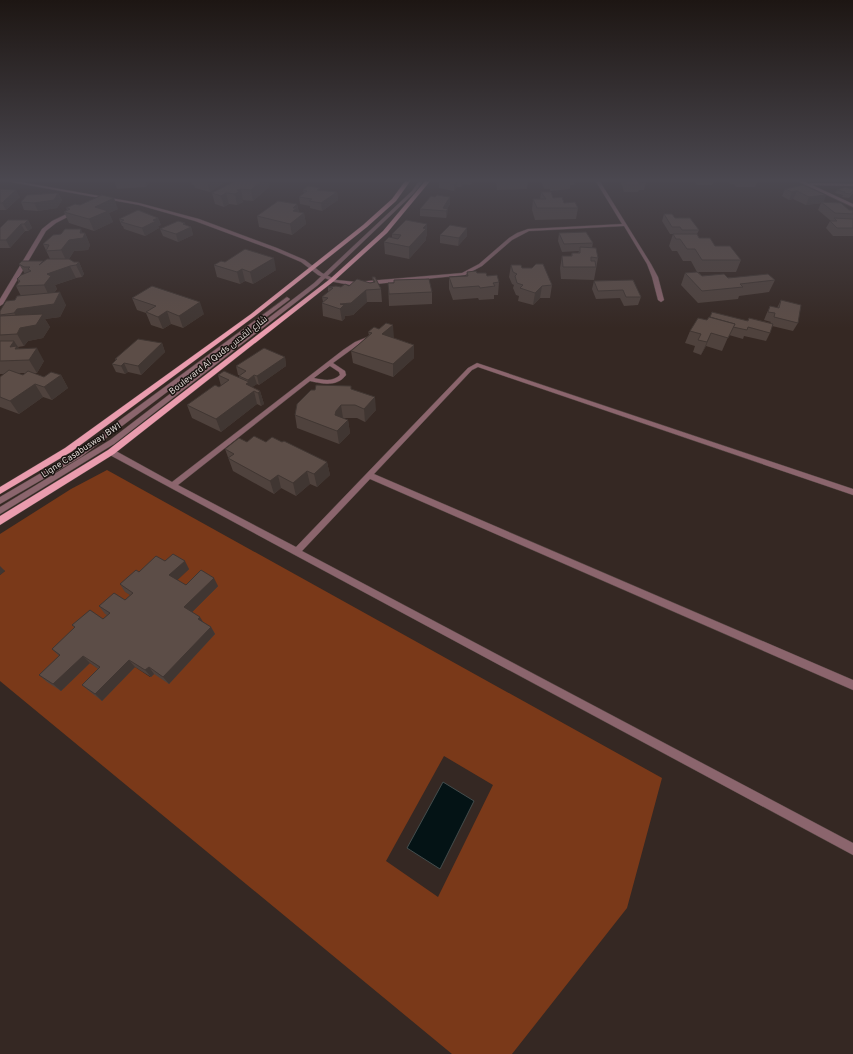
<svg xmlns="http://www.w3.org/2000/svg" width="853" height="1054" font-family="Overpass,Cairo,sans-serif">
	<rect width="100%" height="100%" fill="#352823"/>
	<!-- green -->
	<path fill="#7a3919" fill-rule="evenodd" d="M107,470L662,778L627,908L512,1054H452L0,681V575L5,571L0,568V534L71,489ZM189,569L174,583L190,593L218,586L189,615L154,674L150,677L135,667L107,674L90,663H68L139,601L126,592ZM444,756L493,785L438,897L386,861Z"/>
	<!-- water -->
	<polygon fill="#041315" stroke="#444d4d" points="443,782 474,801 440,869 407,848"/>
	<g fill="none" stroke-linecap="round" stroke-linejoin="round">
		<!-- lane casing -->
		<g stroke="#50433f" stroke-width="1">
			<g id="lane">
				<polygon points="420,180 424,180 414,193 318,285 114,444 0,514 0,507 110,440 314,283 412,191"/>
				<polygon points="287,297 290,299 289,300 81,457 0,504 0,497 75,453"/>
			</g>
		</g>
		<!-- street casing -->
		<g stroke="#50433f" stroke-width="1">
			<g id="street">
				<polygon points="0,180 9,180 139,203 199,219 277,248 305,260 322,273 337,280 356,282 462,273 479,264 509,238 517,233 528,229 622,224 595,180 599,180 651,264 658,277 664,300 661,302 658,300 652,277 647,264 624,226 529,231 512,240 482,266 465,275 356,286 334,282 318,275 301,262 273,250 195,221 139,205"/>
				<polygon points="795,180 801,180 809,184 811,183 853,184 853,186 812,185 853,204 853,207"/>
				<polygon points="73,211 77,212 56,223 46,231 3,304 0,306 0,299 42,229 52,221"/>
				<path d="M373,335L376,337L375,338L359,344L333,363L345,371L346,375C337,387 323,384 310,381L178,485L296,547L468,368L477,363L853,489V495L478,367L472,370L374,474L853,680V690L370,479L302,551L853,843V855L293,554L108,454L107,452L111,450H114L172,482L343,350L355,342ZM330,366L339,372L340,375C333,382 323,380 314,378Z"/>
			</g>
		</g>
		<!-- primary casing -->
		<g stroke="#50433f" stroke-width="1">
			<g id="primary">
				<polygon points="406,180 411,180 396,201 367,227 255,316 71,452 0,494 0,487 65,448 251,314 363,225 392,199"/>
				<polygon points="426,180 431,180 387,233 334,281 114,454 0,525 0,516 108,450 330,279 383,231"/>
			</g>
		</g>
		<!-- lane -->
		<use href="#lane" fill="#8b656d" fill-rule="evenodd"/>
		<!-- street -->
		<use href="#street" fill="#8b656d" fill-rule="evenodd"/>
		<!-- primary -->
		<use href="#primary" fill="#ea9cae" fill-rule="evenodd"/>
	</g>
	<!-- wall -->
	<g fill="#4f423d" fill-rule="evenodd">
		<polygon points="115,180 150,180 146,187 117,189 114,181"/>
		<polygon points="190,180 228,180 210,192 195,188 194,185 192,185"/>
		<polygon points="237,180 268,180 269,187 253,201 243,200 242,200 243,202 237,205 229,204 224,207 215,204 212,193"/>
		<polygon points="440,180 475,180 470,185 464,184 461,187 457,187 454,191 439,188 439,181"/>
		<polygon points="496,180 528,180 527,189 497,190"/>
		<polygon points="541,180 575,180 574,185 570,185 570,189 550,191 550,189 544,189"/>
		<polygon points="621,180 645,180 646,183 644,190 639,190 638,192 624,192 621,182"/>
		<polygon points="693,180 716,180 715,181 714,181 712,185 697,185"/>
		<polygon points="727,180 758,180 755,187 736,187 734,184 730,184"/>
		<polygon points="0,189 20,197 6,210 0,210"/>
		<polygon points="785,189 826,195 823,202 853,214 853,236 833,236 826,228 830,221 831,221 818,210 821,203 806,205 793,199 789,200 782,196"/>
		<polygon points="853,189 853,193 849,198 842,197 843,195 835,193 837,190"/>
		<polygon points="303,190 337,192 338,200 322,211 310,208 310,206 300,204 299,197 304,194"/>
		<polygon points="541,192 564,203 578,208 576,219 535,220 532,210 533,199 540,199"/>
		<polygon points="58,193 62,200 57,208 38,211 24,210 21,202"/>
		<polygon points="297,204 299,212 304,213 306,224 292,235 259,227 257,216"/>
		<polygon points="450,204 447,209 447,216 446,218 420,216 420,209"/>
		<polygon points="80,205 118,209 109,213 113,222 94,231 69,223 64,212 67,210 66,208"/>
		<polygon points="664,214 675,218 699,230 697,234 699,238 741,260 736,272 698,272 702,276 775,280 769,292 739,296 738,299 698,303 681,285 685,273 697,272 691,261 683,261 677,251 672,251 669,246 673,234 670,234 662,221"/>
		<polygon points="158,218 161,225 158,226 159,228 145,236 124,229 123,226 122,226 119,219"/>
		<polygon points="28,220 32,228 28,231 25,231 10,248 0,248 0,228"/>
		<polygon points="186,225 191,227 193,235 178,242 163,236 160,229"/>
		<polygon points="467,228 467,236 458,246 440,243 440,235"/>
		<path d="M83,233H85L90,245L88,250L74,251L69,259L74,262H79L84,274L82,277L76,278L55,285L57,289L54,293L66,305L60,317L45,319L50,327L43,338L28,341L24,346L18,347L19,349L44,361L37,373H33L44,377L61,375L68,388L52,400L43,397L19,414L0,407V377L4,374H0V311L15,300L21,296L16,286L19,283L17,279L25,274L19,264L43,261L44,262L50,259L43,244ZM18,373H26L23,375Z"/>
		<polygon points="559,233 593,243 592,248 598,258 594,280 561,279 560,268 562,256 571,256 572,253 578,253 579,251 562,252 558,241"/>
		<polygon points="392,234 427,235 426,237 426,240 409,259 385,254 384,242 392,238"/>
		<polygon points="225,262 276,270 253,284 245,281 240,284 217,277 214,265"/>
		<polygon points="511,265 522,268 552,285 550,298 540,298 533,305 518,301 519,296 516,295 513,288 514,285 512,284 509,277"/>
		<polygon points="467,272 477,273 487,276 499,282 498,295 494,295 494,299 479,300 478,298 453,300 449,289 449,277 466,276"/>
		<polygon points="372,277 381,289 382,302 367,302 353,315 345,316 345,318 342,321 323,316 322,303 323,302 322,297 328,292 328,287 341,287 373,282"/>
		<polygon points="633,280 641,297 638,305 624,306 620,298 596,299 592,289 594,281"/>
		<polygon points="388,283 432,292 432,304 389,306"/>
		<polygon points="132,298 204,314 183,328 171,324 163,329 151,325 146,313 137,310"/>
		<polygon points="781,300 798,323 793,331 772,326 770,333 766,341 744,336 743,339 729,335 722,351 706,346 701,355 693,352 695,346 685,343 690,331 707,320 747,321 749,318 770,323 771,322 764,320 766,315 770,306 777,308"/>
		<polygon points="368,332 394,338 414,345 414,358 393,377 353,363 351,351 369,335"/>
		<polygon points="162,343 165,352 141,375 128,372 125,374 116,372 112,364 116,361 115,359"/>
		<polygon points="285,357 286,366 259,385 257,384 252,387 260,391 264,404 261,406 257,404 221,432 192,418 187,405 221,386 218,375 239,378 239,375 238,375 236,366"/>
		<polygon points="352,389 376,410 365,422 357,418 343,418 348,420 350,433 339,444 297,428 295,415"/>
		<polygon points="247,442 282,442 327,462 330,475 317,487 310,484 296,496 281,488 274,494 233,471 225,449"/>
		<polygon points="165,561 189,569 177,580 186,585 218,586 192,612 203,622 211,627 215,634 169,684 154,674 151,677 135,667 102,701 89,691 82,685 98,669 90,663 61,691 47,682 39,675 59,656 52,649 75,628 72,625 103,619 107,615 105,614 99,606 125,600 130,595 125,592 120,584 139,572"/>
	</g>
	<!-- shaded-wall -->
	<g fill="#403632">
		<polygon points="144,180 150,180 146,187"/>
		<polygon points="208,180 228,180 210,192 207,181"/>
		<polygon points="257,180 268,180 269,187 253,201 251,190"/>
		<polygon points="457,180 458,180 457,187 454,191 454,184"/>
		<polygon points="461,180 464,180 464,184 461,187"/>
		<polygon points="471,180 475,180 470,185"/>
		<polygon points="241,189 243,200 242,200 243,202 237,205 235,194 237,190"/>
		<polygon points="16,190 20,197 6,210 2,203"/>
		<polygon points="797,191 793,199 789,200 792,192"/>
		<polygon points="337,192 338,200 322,211 321,203"/>
		<polygon points="58,193 62,200 57,208 38,211 34,203"/>
		<polygon points="226,193 229,204 224,207 221,196"/>
		<polygon points="826,195 823,203 806,205 809,197"/>
		<polygon points="450,197 450,204 446,211 443,208"/>
		<polygon points="114,198 118,209 109,213 113,222 94,231 89,219 95,207"/>
		<polygon points="297,204 299,216 304,213 306,224 292,235 290,224 293,208"/>
		<polygon points="448,209 447,216 446,218 446,211"/>
		<polygon points="158,218 161,225 158,226 159,228 145,236 142,228 153,220"/>
		<polygon points="28,220 32,228 28,231 24,224"/>
		<polygon points="185,223 187,229 191,227 193,235 178,242 176,234 183,224"/>
		<polygon points="21,224 25,231 10,248 6,240"/>
		<polygon points="427,224 427,235 426,237 426,240 409,259 409,247"/>
		<polygon points="467,228 467,236 458,246 459,238"/>
		<polygon points="81,229 84,236 85,233 90,245 88,250 74,251 67,262 61,250 69,240 80,233"/>
		<polygon points="274,258 276,270 253,284 250,272"/>
		<polygon points="43,261 49,273 70,266 76,278 55,285 57,289 50,298 44,285 39,265"/>
		<polygon points="79,262 84,274 82,277 76,265"/>
		<polygon points="242,269 245,281 240,284 237,272"/>
		<polygon points="542,286 540,298 533,305 535,293"/>
		<polygon points="366,290 367,302 353,315 345,316 345,318 342,321 340,309 340,304"/>
		<polygon points="60,292 66,305 60,317 45,319 50,327 43,338 28,341 24,346 17,334 22,326 14,313 17,309"/>
		<polygon points="200,302 204,314 183,328 179,316"/>
		<polygon points="167,311 171,324 163,329 158,317"/>
		<polygon points="393,325 394,338 383,347 382,334"/>
		<polygon points="711,333 706,346 701,355 707,342"/>
		<polygon points="14,341 22,353 10,347"/>
		<polygon points="162,343 165,352 141,375 138,366"/>
		<polygon points="414,345 414,358 393,377 393,364"/>
		<polygon points="37,348 44,361 37,373 29,360"/>
		<polygon points="285,357 286,366 259,385 257,376"/>
		<polygon points="124,363 128,372 125,374 121,366"/>
		<polygon points="61,375 68,388 52,400 44,387"/>
		<polygon points="254,375 257,384 251,388 254,391 257,404 221,432 216,419 246,384 248,382 248,380"/>
		<polygon points="35,384 43,397 19,414 10,401"/>
		<polygon points="260,391 264,404 261,406 258,393"/>
		<polygon points="375,397 376,410 365,422 364,409"/>
		<polygon points="341,405 343,418 335,415 336,411"/>
		<polygon points="348,420 350,433 339,444 337,431"/>
		<polygon points="327,462 330,475 317,487 314,474"/>
		<polygon points="307,471 310,484 296,496 293,483"/>
		<polygon points="278,475 281,488 274,494 270,481"/>
		<polygon points="185,561 189,569 174,583 169,575"/>
		<polygon points="0,566 5,571 0,575"/>
		<polygon points="214,578 218,586 189,615 184,607"/>
		<polygon points="200,617 205,625 198,619"/>
		<polygon points="211,627 215,634 169,684 163,677"/>
		<polygon points="83,656 90,663 61,691 53,684"/>
		<polygon points="129,660 135,667 102,701 95,694"/>
		<polygon points="149,667 154,674 151,677 145,670"/>
	</g>
	<!-- building -->
	<g fill="#5c4d47" stroke="#403632">
		<polygon points="115,180 140,180 114,181"/>
		<polygon points="237,180 262,180 251,190 241,189 237,190 240,191 235,194 226,193 221,196 212,193"/>
		<polygon points="440,180 457,180 454,184 439,181"/>
		<polygon points="624,180 645,180 646,183 639,182 640,185 626,185"/>
		<polygon points="803,185 826,195 809,197 797,191 792,192 785,189"/>
		<polygon points="308,186 320,188 317,190 337,192 321,203 309,201 312,199 299,197 307,191 303,190"/>
		<polygon points="845,187 853,189 853,191 850,194 844,193 845,192 837,190"/>
		<polygon points="0,189 16,190 2,203 0,203"/>
		<polygon points="541,192 551,192 553,198 562,197 564,203 575,202 578,208 537,208 533,199 546,199"/>
		<polygon points="58,193 54,200 34,203 21,202 27,195"/>
		<polygon points="102,195 114,198 95,207 108,211 89,219 64,212 70,209 66,208 75,204 80,205"/>
		<polygon points="437,195 450,197 443,208 448,209 446,211 420,209 431,196 435,197"/>
		<polygon points="278,201 297,204 293,208 297,208 293,211 304,213 290,224 257,216"/>
		<polygon points="821,202 841,203 849,210 853,210 853,214 835,213"/>
		<polygon points="138,210 158,218 153,220 156,221 142,228 121,222 124,220 119,219"/>
		<polygon points="664,214 672,214 675,218 690,218 699,230 682,230 680,227 672,227"/>
		<polygon points="834,218 853,219 853,228 837,228 830,221 837,221"/>
		<polygon points="8,220 28,220 24,224 21,224 6,240 0,240 0,228"/>
		<polygon points="406,220 427,224 423,228 426,229 409,247 384,242 389,237 398,239 401,235 392,234"/>
		<polygon points="178,221 185,223 183,224 191,227 176,234 160,229"/>
		<polygon points="450,225 467,228 459,238 440,235"/>
		<polygon points="65,229 81,229 80,233 85,233 83,238 69,240 61,250 46,251 49,245 43,244 53,235 61,234"/>
		<polygon points="586,232 593,243 564,244 559,233"/>
		<polygon points="673,234 697,234 699,238 710,238 715,246 730,246 741,260 702,260 695,249 687,249 680,239 676,239"/>
		<polygon points="580,247 596,248 598,258 591,257 591,261 595,261 596,267 563,267 562,256 572,256 572,253 580,253"/>
		<polygon points="245,249 274,258 250,272 242,269 237,272 214,265 221,261 225,262"/>
		<polygon points="47,259 69,259 74,262 79,262 76,265 70,266 47,274 51,276 44,285 16,286 20,281 17,279 21,275 31,271 28,269 30,267 24,267 19,264 22,261 43,261 39,265"/>
		<polygon points="536,264 543,264 552,285 542,286 535,293 520,288 523,285 517,283 515,276 517,274 513,272 511,265 521,265 522,268 532,268"/>
		<polygon points="476,271 477,273 486,273 487,276 497,275 499,282 493,283 495,286 480,288 479,286 453,288 449,277 468,276 467,272"/>
		<polygon points="697,272 702,276 724,274 728,278 768,274 775,280 740,284 743,287 702,291 685,273"/>
		<polygon points="372,277 375,277 381,289 366,290 351,303 340,304 344,305 340,309 322,303 328,298 322,297 333,288 328,287 336,286 341,287 345,284 349,286 357,279 370,283 375,282"/>
		<polygon points="429,279 432,292 389,294 388,283 394,283 394,280"/>
		<polygon points="633,280 641,297 626,297 623,290 598,291 594,281"/>
		<polygon points="152,286 200,302 179,316 167,311 158,317 146,312 156,306 132,298"/>
		<polygon points="60,292 54,304 17,309 14,313 0,315 0,311 6,301 15,300 17,296"/>
		<polygon points="781,300 801,305 798,323 774,317 775,313 768,312 770,306 779,308"/>
		<polygon points="712,312 748,321 749,318 773,324 770,333 748,327 747,330 733,327 735,324 710,317"/>
		<polygon points="43,314 36,325 20,328 17,334 0,335 0,316"/>
		<polygon points="709,317 735,324 728,338 711,333 707,342 698,340 701,334 690,331 698,318 707,320"/>
		<polygon points="386,323 393,325 382,334 414,345 393,364 351,351 372,333 368,332 374,327 379,329"/>
		<polygon points="138,339 162,343 138,366 124,363 121,366 112,364 117,359 115,359"/>
		<polygon points="0,341 14,341 10,347 17,346 15,349 37,348 29,360 0,361"/>
		<polygon points="264,348 285,357 257,376 254,375 248,380 239,376 246,371 236,366"/>
		<polygon points="9,370 23,375 28,371 44,377 51,372 61,375 44,387 35,384 10,401 0,397 0,377"/>
		<polygon points="224,371 249,382 246,384 260,391 258,393 254,391 216,419 187,405 215,385 219,387 229,380 218,375"/>
		<polygon points="316,385 351,386 351,389 375,397 364,409 355,405 341,405 336,411 335,415 348,420 337,431 295,415 297,404 311,390 315,390"/>
		<polygon points="254,436 266,442 272,437 282,442 284,441 327,462 314,474 307,471 293,483 278,475 270,481 228,458 234,454 225,449 239,438 247,442"/>
		<polygon points="173,554 185,561 169,575 186,585 201,570 214,578 184,607 200,617 198,619 211,627 163,677 149,667 145,670 129,660 95,694 82,685 100,667 83,656 53,684 39,675 60,655 52,649 75,627 72,625 90,610 103,619 110,613 99,606 114,593 125,600 133,593 120,584 136,570 139,572 156,556 165,561"/>
	</g>
	<!-- sky -->
	<linearGradient id="sky" x2="0" y2="1"><stop stop-color="#1d1613"/><stop offset="0.55" stop-color="#4b4850"/><stop offset="1" stop-color="#4b4850" stop-opacity="0"/></linearGradient>
	<rect width="853" height="328" fill="url(#sky)"/>
	<g text-anchor="middle" stroke-width="3" stroke-linejoin="round" paint-order="stroke">
		<!-- far-street labels -->
		<g font-size="9" fill="#dbd3cf" stroke="#191310">
			<text transform="translate(218 355) rotate(-38)" y="3">Boulevard Al Quds شارع القدس</text>
			<text transform="translate(81 450) rotate(-33)" y="3">Ligne Casabusway BW1</text>
		</g>
	</g>
</svg>
